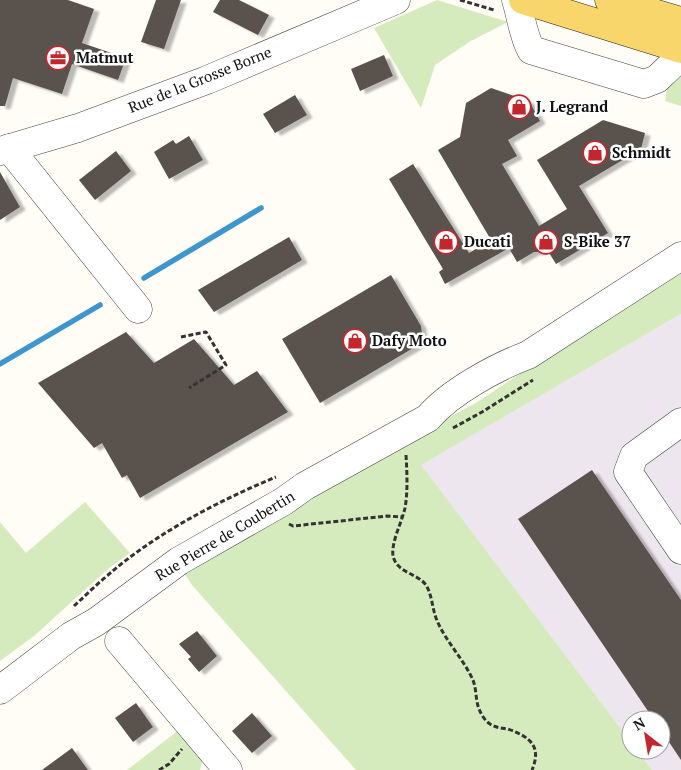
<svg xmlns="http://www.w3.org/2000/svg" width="681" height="770" font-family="'PT Serif',serif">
	<defs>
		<filter id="shadow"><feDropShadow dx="5.5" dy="3" stdDeviation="1" flood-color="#0004"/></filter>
	</defs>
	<rect width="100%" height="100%" fill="#fffdf5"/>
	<!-- industrial -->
	<polygon fill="#eee6ef" points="681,314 681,770 652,770 637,750 661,750 661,720 631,720 631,742 420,465"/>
	<!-- green -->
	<g fill="#d5ebbd">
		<polygon points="437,0 508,22 469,42 435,65 421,108 374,28"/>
		<polygon points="681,58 681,106 665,101 669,77"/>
		<polygon points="681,266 681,314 421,465 631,742 631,750 637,750 652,770 356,770 192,585 180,567 342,476 479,401"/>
		<polygon points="85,502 130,553 109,568 34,636 0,661 0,522 26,553"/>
		<polygon points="179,730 203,758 200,770 127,770"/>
	</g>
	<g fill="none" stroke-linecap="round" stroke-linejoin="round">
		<!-- stream -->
		<g stroke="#3f96cf" stroke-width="5.5">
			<polyline points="144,278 261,208"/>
			<polyline points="0,364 100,305"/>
		</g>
	</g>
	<!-- building -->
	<g fill="#5a524d" filter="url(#shadow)">
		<polygon points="0,0 68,0 94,9 82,43 126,58 118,80 72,64 62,94 13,78 5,106 0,106"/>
		<polygon points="156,0 181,0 164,49 141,42"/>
		<polygon points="220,0 239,0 269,15 258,35 213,12"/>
		<polygon points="384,55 393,76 360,91 351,69"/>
		<polygon points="491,88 529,101 540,121 508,140 517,156 502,164 539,226 567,209 537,160 603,120 645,133 641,149 579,186 608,233 556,264 546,248 540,252 534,252 517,262 509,248 445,284 439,272 443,269 389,179 413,164 469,253 491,240 438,150 460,137 466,103"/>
		<polygon points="295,95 307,115 275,133 263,114"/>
		<polygon points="189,136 203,160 169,179 154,152 173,140 176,144"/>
		<polygon points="116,151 131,171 95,200 79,180"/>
		<polygon points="0,172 20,207 0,220"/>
		<polygon points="289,237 302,260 214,312 198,290"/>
		<polygon points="391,275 421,326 422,334 420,341 415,347 320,403 282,339"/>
		<polygon points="126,332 154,363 194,339 234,385 257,371 288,412 140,498 127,475 122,478 102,443 94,448 38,383"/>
		<polygon points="592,470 681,600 681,760 661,730 661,720 654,720 518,519"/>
		<polygon points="197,631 217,656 199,672 188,659 191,657 179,644"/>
		<polygon points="136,703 153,727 133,742 115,718"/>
		<polygon points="252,713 272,736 252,753 232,731"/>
		<polygon points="72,748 88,770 42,770"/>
	</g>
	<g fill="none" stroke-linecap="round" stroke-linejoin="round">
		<!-- minor casing -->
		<g stroke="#444" stroke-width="29">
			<g id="minor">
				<path d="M516,0C521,16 523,35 531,50L644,84L657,79L681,56"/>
				<polyline points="9,148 138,309"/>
				<polyline points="0,151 78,128 207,80 396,0"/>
				<polyline points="681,422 634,456 628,472 681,550"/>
				<polyline points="119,641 228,770"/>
				<path d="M0,690L71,636L96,622L179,561L284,501L305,486L428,418C450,392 496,367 528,355L681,256"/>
			</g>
		</g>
		<!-- major casing -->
		<g stroke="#222" stroke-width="29">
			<g id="major">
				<polyline points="523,0 681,49"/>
				<polyline points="609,0 681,21"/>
			</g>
		</g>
		<!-- path -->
		<g stroke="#333" stroke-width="3" stroke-dasharray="5 2.5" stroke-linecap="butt">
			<polyline points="460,0 494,10"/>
			<polyline points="181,337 206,332 226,365 189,388"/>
			<polyline points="453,428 482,412 533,380"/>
			<path d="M406,455C407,473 408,491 405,508C402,522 391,542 393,556C397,573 417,573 426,585C432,595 432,607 436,618C444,639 461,656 471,676C477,686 475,699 479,709C481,714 485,721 490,724C496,728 502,728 508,729C530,737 542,746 532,770"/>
			<polyline points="289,524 293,526 387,516 403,517"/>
			<path d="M74,606C85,596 96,585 108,575C155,534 218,501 276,477"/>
			<polyline points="159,770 169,764 182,749"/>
		</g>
		<!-- minor -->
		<use href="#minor" stroke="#fff" stroke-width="28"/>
		<!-- major -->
		<use href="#major" stroke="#f9d66b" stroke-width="28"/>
	</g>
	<!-- icons -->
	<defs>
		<g id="office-ring" transform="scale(1.25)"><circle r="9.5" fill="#fff" stroke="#c4262e" stroke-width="1.5"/><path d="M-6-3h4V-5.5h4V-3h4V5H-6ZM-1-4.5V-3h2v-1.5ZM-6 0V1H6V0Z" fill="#c4262e"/></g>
		<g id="shop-ring" transform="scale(1.25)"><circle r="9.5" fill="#fff" stroke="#c4262e" stroke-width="1.5"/><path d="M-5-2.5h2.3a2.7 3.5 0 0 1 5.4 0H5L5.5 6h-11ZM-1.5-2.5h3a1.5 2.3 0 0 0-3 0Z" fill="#c4262e"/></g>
	</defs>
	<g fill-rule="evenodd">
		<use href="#office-ring" x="58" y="58"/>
		<use href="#shop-ring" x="519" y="107"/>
		<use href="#shop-ring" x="595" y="153"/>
		<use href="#shop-ring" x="446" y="242"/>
		<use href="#shop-ring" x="546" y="242"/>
		<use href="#shop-ring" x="355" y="341"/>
	</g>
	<g text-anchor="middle" stroke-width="5" stroke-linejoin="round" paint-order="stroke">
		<!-- poi labels -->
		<g font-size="15" font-weight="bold" fill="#111" stroke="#fff" text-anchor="start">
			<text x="76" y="63">Matmut</text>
			<text x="536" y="112">J. Legrand</text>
			<text x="612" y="158">Schmidt</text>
			<text x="464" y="247">Ducati</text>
			<text x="564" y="247">S-Bike 37</text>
			<text x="372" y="346">Dafy Moto</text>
		</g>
		<!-- street labels -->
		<g font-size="15" fill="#111" stroke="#fff">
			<text transform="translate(200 80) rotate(-22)" y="5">Rue de la Grosse Borne</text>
			<text transform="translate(225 536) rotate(-31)" y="5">Rue Pierre de Coubertin</text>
		</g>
	</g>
	<!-- north arrow -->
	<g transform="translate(646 735) rotate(329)"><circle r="24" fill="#ffffff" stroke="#a0a0a0"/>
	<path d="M0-4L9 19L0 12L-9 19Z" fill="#c4262e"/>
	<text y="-8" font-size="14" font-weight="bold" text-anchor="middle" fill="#111111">N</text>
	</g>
</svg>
